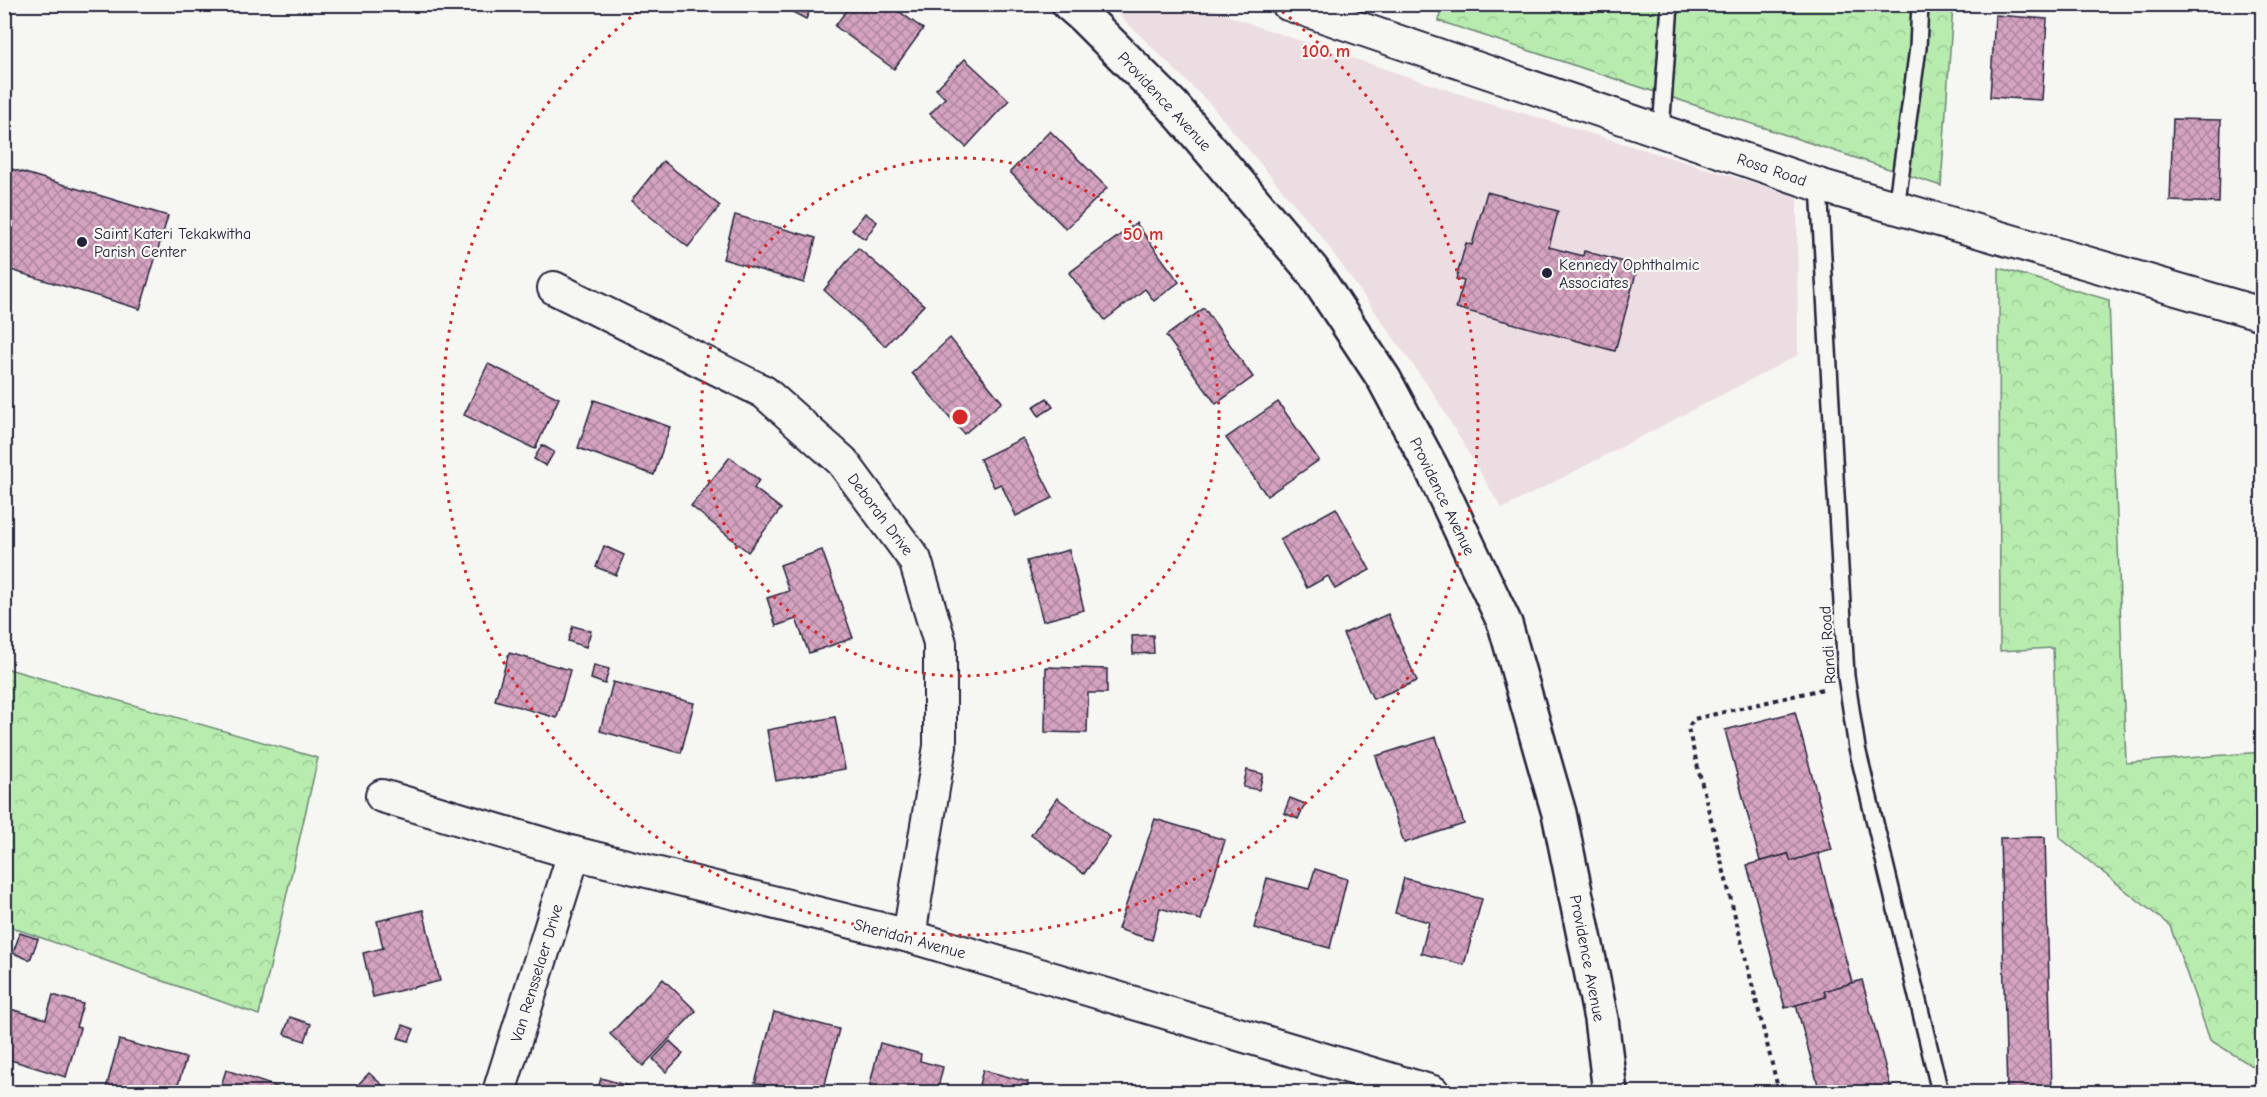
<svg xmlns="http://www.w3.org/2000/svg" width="2267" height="1097" font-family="'Comic Neue',sans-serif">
	<defs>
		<pattern id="forest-crowns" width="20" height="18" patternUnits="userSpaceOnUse" patternTransform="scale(1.5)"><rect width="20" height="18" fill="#b7ecae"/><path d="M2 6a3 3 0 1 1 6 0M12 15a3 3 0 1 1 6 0" fill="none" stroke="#9dca97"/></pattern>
		<pattern id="building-cross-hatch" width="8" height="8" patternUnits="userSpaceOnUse" patternTransform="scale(1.5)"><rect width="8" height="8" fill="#d5a3c0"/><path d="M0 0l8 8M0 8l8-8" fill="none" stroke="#ac849d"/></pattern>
	</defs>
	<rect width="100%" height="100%" fill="#f6f6f2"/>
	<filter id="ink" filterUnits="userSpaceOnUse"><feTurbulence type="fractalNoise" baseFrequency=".0167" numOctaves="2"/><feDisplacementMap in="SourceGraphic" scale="12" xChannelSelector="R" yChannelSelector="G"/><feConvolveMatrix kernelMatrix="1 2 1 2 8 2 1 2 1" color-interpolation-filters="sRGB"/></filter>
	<g filter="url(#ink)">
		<!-- built -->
		<polygon fill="#ecdde3" points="1109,5 1201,5 1256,26 1463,95 1797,196 1798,355 1502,509 1433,393 1321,236 1212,106"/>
		<!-- forest -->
		<g fill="url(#forest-crowns)" stroke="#6c8774" stroke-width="1.5">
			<polygon points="1441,4 1953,5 1941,186 1439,21"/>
			<polygon points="1999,268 2109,300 2126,763 2262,752 2262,1072 2210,1040 2170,926 2060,838 2053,648 2000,651"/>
			<polygon points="5,668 318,758 259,1015 5,925"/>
		</g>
		<!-- building -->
		<g fill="url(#building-cross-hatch)" stroke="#22223b" stroke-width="1.5">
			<polygon points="777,4 813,4 806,19"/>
			<polygon points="851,4 889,4 923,29 894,69 835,26"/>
			<polygon points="1995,15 2047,19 2042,100 1990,97"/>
			<polygon points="965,59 1009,100 966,147 930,114 945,98 936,89"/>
			<polygon points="2173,119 2221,120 2219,203 2170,201"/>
			<polygon points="1050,131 1107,188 1066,229 1010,172"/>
			<polygon points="663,161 720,206 688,247 631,201"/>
			<polygon points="5,167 168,216 140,309 4,268"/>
			<polygon points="1487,192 1558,211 1549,247 1583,256 1584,251 1638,266 1615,351 1456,308 1464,281 1456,279 1466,243 1472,245"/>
			<polygon points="865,213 877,222 865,239 852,230"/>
			<polygon points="735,215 816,238 804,283 723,259"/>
			<polygon points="1136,223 1179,282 1154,301 1145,289 1105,320 1069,273"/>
			<polygon points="858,248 924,305 885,346 824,290"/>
			<polygon points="1204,308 1253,377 1216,404 1166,336"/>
			<polygon points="950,338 1002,402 964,434 912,373"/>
			<polygon points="488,364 559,398 535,449 464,415"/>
			<polygon points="1047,398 1053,407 1039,416 1033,407"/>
			<polygon points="594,400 670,427 654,475 578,448"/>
			<polygon points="1278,402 1319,460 1267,496 1226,438"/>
			<polygon points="1023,438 1053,498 1016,516 1001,484 994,487 980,459"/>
			<polygon points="542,445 554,452 546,466 534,459"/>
			<polygon points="730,457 759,480 754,488 781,509 748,552 691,506"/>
			<polygon points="1336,508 1370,570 1335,589 1328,576 1307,588 1280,539"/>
			<polygon points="604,546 624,555 616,575 596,567"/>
			<polygon points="822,550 853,638 809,653 796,619 776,626 767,598 789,591 780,565"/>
			<polygon points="1069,550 1084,610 1043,621 1027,561"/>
			<polygon points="1388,614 1417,681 1373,699 1343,634"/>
			<polygon points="573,626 591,631 586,647 568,641"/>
			<polygon points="1153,635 1154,653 1133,654 1132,636"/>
			<polygon points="509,653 570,670 557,718 495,700"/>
			<polygon points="594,665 609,669 605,684 591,679"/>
			<polygon points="1046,667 1107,669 1107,693 1088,693 1087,733 1045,732"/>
			<polygon points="613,682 694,703 681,753 600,731"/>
			<polygon points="1795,712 1832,850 1791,861 1788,854 1760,861 1725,730"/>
			<polygon points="835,717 845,769 776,781 767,730"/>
			<polygon points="1436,737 1464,824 1404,843 1376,756"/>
			<polygon points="1247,770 1263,774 1259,790 1243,787"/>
			<polygon points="1057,798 1110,837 1084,874 1031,835"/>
			<polygon points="1290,798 1305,804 1298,819 1284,813"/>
			<polygon points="1155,819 1225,840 1201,920 1160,908 1152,940 1118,929"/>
			<polygon points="2045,837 2052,1090 2007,1092 2000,838"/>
			<polygon points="1818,853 1852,983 1824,991 1826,997 1785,1008 1747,865 1788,854 1791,861"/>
			<polygon points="1315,869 1347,879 1330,948 1254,928 1267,878 1309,889"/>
			<polygon points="1404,878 1482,899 1464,965 1421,953 1429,922 1395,913"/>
			<polygon points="423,910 440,981 373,997 363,953 383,948 377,921"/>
			<polygon points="20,933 38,939 30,960 13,953"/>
			<polygon points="663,979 696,1011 643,1066 610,1034"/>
			<polygon points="1862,980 1892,1092 1820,1092 1796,1005 1826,997 1824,991"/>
			<polygon points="53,995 83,1004 76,1027 80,1028 66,1077 4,1058 4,1027 10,1009 46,1019"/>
			<polygon points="774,1012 839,1029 823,1092 792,1092 755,1083"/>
			<polygon points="290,1017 311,1024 305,1041 284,1034"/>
			<polygon points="403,1025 414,1029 409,1041 398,1038"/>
			<polygon points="119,1040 186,1058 176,1092 119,1092 106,1089"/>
			<polygon points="670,1041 683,1054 666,1072 653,1059"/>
			<polygon points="880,1043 921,1054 920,1061 943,1067 937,1092 868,1092"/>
			<polygon points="226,1070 292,1092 219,1092"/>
			<polygon points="983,1070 1028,1082 1025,1090 1036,1092 977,1092"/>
			<polygon points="369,1073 390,1092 351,1092"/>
			<polygon points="601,1078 646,1091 645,1092 597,1092"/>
		</g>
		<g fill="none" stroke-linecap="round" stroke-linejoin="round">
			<!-- lane casing -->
			<g stroke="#22223b" stroke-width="20">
				<g id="lane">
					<polyline points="1661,131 1670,4"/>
					<polyline points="1819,185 1846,676 1857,748 1940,1092"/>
					<polyline points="1896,208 1918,48 1920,4"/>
				</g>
			</g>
			<!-- street casing -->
			<g stroke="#22223b" stroke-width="36">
				<g id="street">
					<polyline points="1288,4 1819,185 2262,314"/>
					<polyline points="554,288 764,392 842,461 915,560 940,643 940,746 909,936"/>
					<polyline points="382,796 574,853 909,936 1433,1092"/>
					<polyline points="499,1092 574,853"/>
				</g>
			</g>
			<!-- secondary casing -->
			<g stroke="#22223b" stroke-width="38">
				<polyline id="secondary" points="1069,4 1084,17 1173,106 1312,270 1384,379 1432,469 1505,624 1547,772 1559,813 1601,1019 1610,1092"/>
			</g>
			<!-- path -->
			<polyline stroke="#22223b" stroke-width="4" stroke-dasharray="4.5 4.5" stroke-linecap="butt" points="1779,1092 1688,728 1694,719 1823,689"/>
			<!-- lane -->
			<use href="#lane" stroke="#f6f6f2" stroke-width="15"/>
			<!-- street -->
			<use href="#street" stroke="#f6f6f2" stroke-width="32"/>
			<!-- secondary -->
			<use href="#secondary" stroke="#f6f6f2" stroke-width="33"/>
		</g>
	</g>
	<!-- distance rings -->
	<g fill="none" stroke="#d62828" stroke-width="3" stroke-dasharray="3 6">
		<circle cx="960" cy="417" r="259"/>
		<path d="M1275 6A518 518 0 1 1 645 6"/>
	</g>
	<!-- markers -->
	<g fill="#22223b" stroke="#f6f6f2" stroke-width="2">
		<circle cx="82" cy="242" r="6"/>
		<circle cx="1547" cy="273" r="6"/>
	</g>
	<g text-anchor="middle" stroke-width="4.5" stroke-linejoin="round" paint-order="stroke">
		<!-- street labels -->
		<g font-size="16" fill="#22223b" stroke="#f6f6f2">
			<text transform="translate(1165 101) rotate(47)" y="6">Providence Avenue</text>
			<text transform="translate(1772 169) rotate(19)" y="6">Rosa Road</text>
			<text transform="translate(1443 496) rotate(64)" y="6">Providence Avenue</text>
			<text transform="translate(881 514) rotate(53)" y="6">Deborah Drive</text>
			<text transform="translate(1827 645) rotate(-94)" y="6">Randi Road</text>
			<text transform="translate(910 938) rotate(15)" y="6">Sheridan Avenue</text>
			<text transform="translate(1588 958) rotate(79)" y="6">Providence Avenue</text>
			<text transform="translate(536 973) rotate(-73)" y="6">Van Rensselaer Drive</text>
		</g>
		<!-- poi labels -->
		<g font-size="16" fill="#22223b" stroke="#f6f6f2" text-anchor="start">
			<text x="94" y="239">Saint Kateri Tekakwitha<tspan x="94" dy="18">Parish Center</tspan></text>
			<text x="1559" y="270">Kennedy Ophthalmic<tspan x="1559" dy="18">Associates</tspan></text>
		</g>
	</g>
	<circle cx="960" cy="417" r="9" fill="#d62828" stroke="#f6f6f2" stroke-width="3"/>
	<g font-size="18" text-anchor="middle" font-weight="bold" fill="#d62828" stroke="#f6f6f2" stroke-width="4.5" stroke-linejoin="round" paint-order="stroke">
		<text x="1326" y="57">100 m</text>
		<text x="1143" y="240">50 m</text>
	</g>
	<!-- margin -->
	<rect width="2267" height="1097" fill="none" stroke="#f6f6f2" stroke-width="24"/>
	<rect x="12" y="12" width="2243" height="1073" fill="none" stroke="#22223b" stroke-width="2" filter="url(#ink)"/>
</svg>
